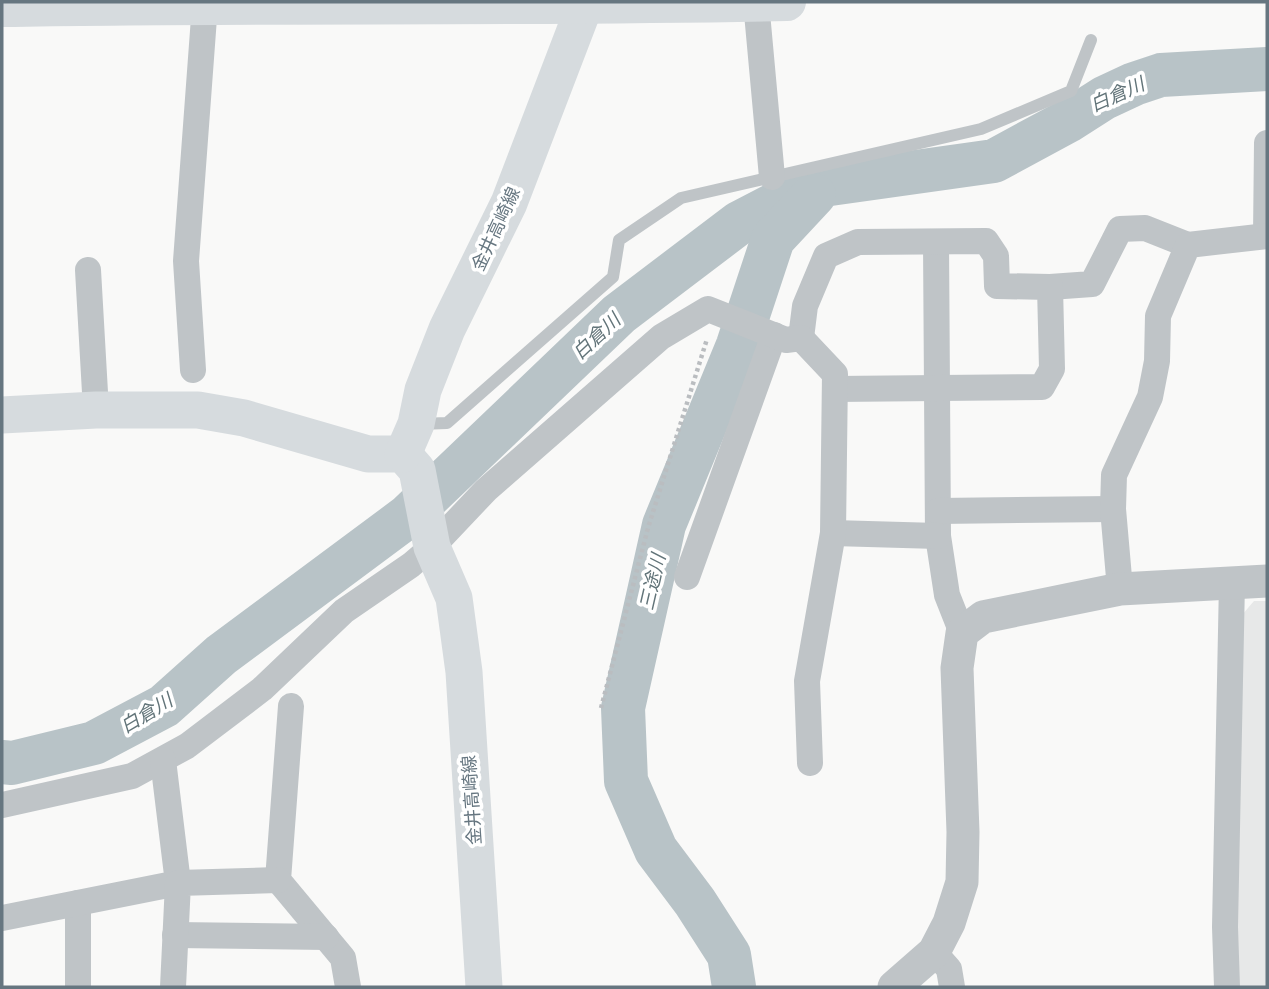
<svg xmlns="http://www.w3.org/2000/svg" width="1269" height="989" font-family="Inter,'Noto Sans JP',sans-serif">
	<rect width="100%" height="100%" fill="#f9f9f8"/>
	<!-- built -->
	<polygon fill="#e7e8e8" points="1254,601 1267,601 1267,987 1234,987 1242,615"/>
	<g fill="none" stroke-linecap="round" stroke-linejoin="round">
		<!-- river -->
		<g stroke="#b8c3c7" stroke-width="44">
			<polyline points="2,762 12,763 94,743 164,706 221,655 408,516 619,314 739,223 789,197 823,185 994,161 1068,121 1104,98 1134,84 1161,75 1267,69"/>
			<polyline points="734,987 729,955 695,902 656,850 626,781 623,708 664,525 738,345 773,239 814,195"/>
		</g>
		<!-- path -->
		<polyline stroke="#babdc0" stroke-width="4.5" stroke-dasharray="3.5 3.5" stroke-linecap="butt" points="601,708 648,528 707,339"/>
		<!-- service -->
		<polyline stroke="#bfc4c7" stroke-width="12" points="419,424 447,423 613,277 619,240 681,198 981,129 1071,91 1091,40"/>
		<!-- minor -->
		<g stroke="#bfc4c7" stroke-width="26">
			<polyline points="756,2 772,177"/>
			<polyline points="1266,236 1267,143"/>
			<polyline points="936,242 938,536 947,595 962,633"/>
			<polyline points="88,270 96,410"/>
			<polyline points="1050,287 1092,284 1120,229 1145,228 1188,245"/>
			<polyline points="801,338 805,306 826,256 858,242 986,241 996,256 997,286 1050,287 1052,369 1042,387 835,389"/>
			<polyline points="193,370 186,261 205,4"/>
			<polyline points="938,511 1113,509"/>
			<polyline points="833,533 938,536"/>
			<polyline points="687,577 774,335"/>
			<polyline points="1120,589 1113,509 1114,475 1150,397 1157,361 1158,316 1188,245 1267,236"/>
			<polyline points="291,706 278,880 343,958 348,987"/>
			<polyline points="2,805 132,776 187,746 262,689 344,611 411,565 432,547 486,490 661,337 708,309 786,340 801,338 835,374 833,533 807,681 810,763"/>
			<polyline points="78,903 78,987"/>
			<polyline points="2,918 178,883 163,760"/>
			<polyline points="175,935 326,937"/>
			<polyline points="934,952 949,969 952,987"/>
			<polyline points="173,987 178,883 278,880"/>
			<polyline points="1227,987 1225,927 1232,582"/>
		</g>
		<!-- tertiary -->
		<polyline stroke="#bfc4c7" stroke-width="33" points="894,987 934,952 949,923 962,882 963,832 957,668 962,633 983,617 1120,589 1267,581"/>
		<!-- secondary -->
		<g stroke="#d6dbde" stroke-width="37">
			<polyline points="2,415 96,410 198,410 244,418 368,454 403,454 417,470 432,547 454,598 464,672 484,987"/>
			<polyline points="403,454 416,424 423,390 447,329 509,203 586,2"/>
		</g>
		<!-- trunk -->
		<path stroke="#d6dbde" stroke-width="38" d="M2,8C263,3 525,8 787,2"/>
	</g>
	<g text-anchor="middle" stroke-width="7" stroke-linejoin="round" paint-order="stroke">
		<!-- street labels -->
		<g font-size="18" fill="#667680" stroke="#fff">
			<text transform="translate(496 229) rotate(-65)" y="6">金井高崎線</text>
			<text transform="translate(472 800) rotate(-94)" y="6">金井高崎線</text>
		</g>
		<!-- water labels -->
		<g font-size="19" font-style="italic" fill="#627479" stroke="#fff">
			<text transform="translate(1117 94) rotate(-24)" y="7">白倉川</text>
			<text transform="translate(596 336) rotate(-43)" y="7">白倉川</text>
			<text transform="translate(652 582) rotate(-77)" y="7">三途川</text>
			<text transform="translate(146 713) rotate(-31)" y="7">白倉川</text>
		</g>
	</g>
	<!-- border -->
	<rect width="1269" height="989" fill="none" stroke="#667680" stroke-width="7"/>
</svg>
